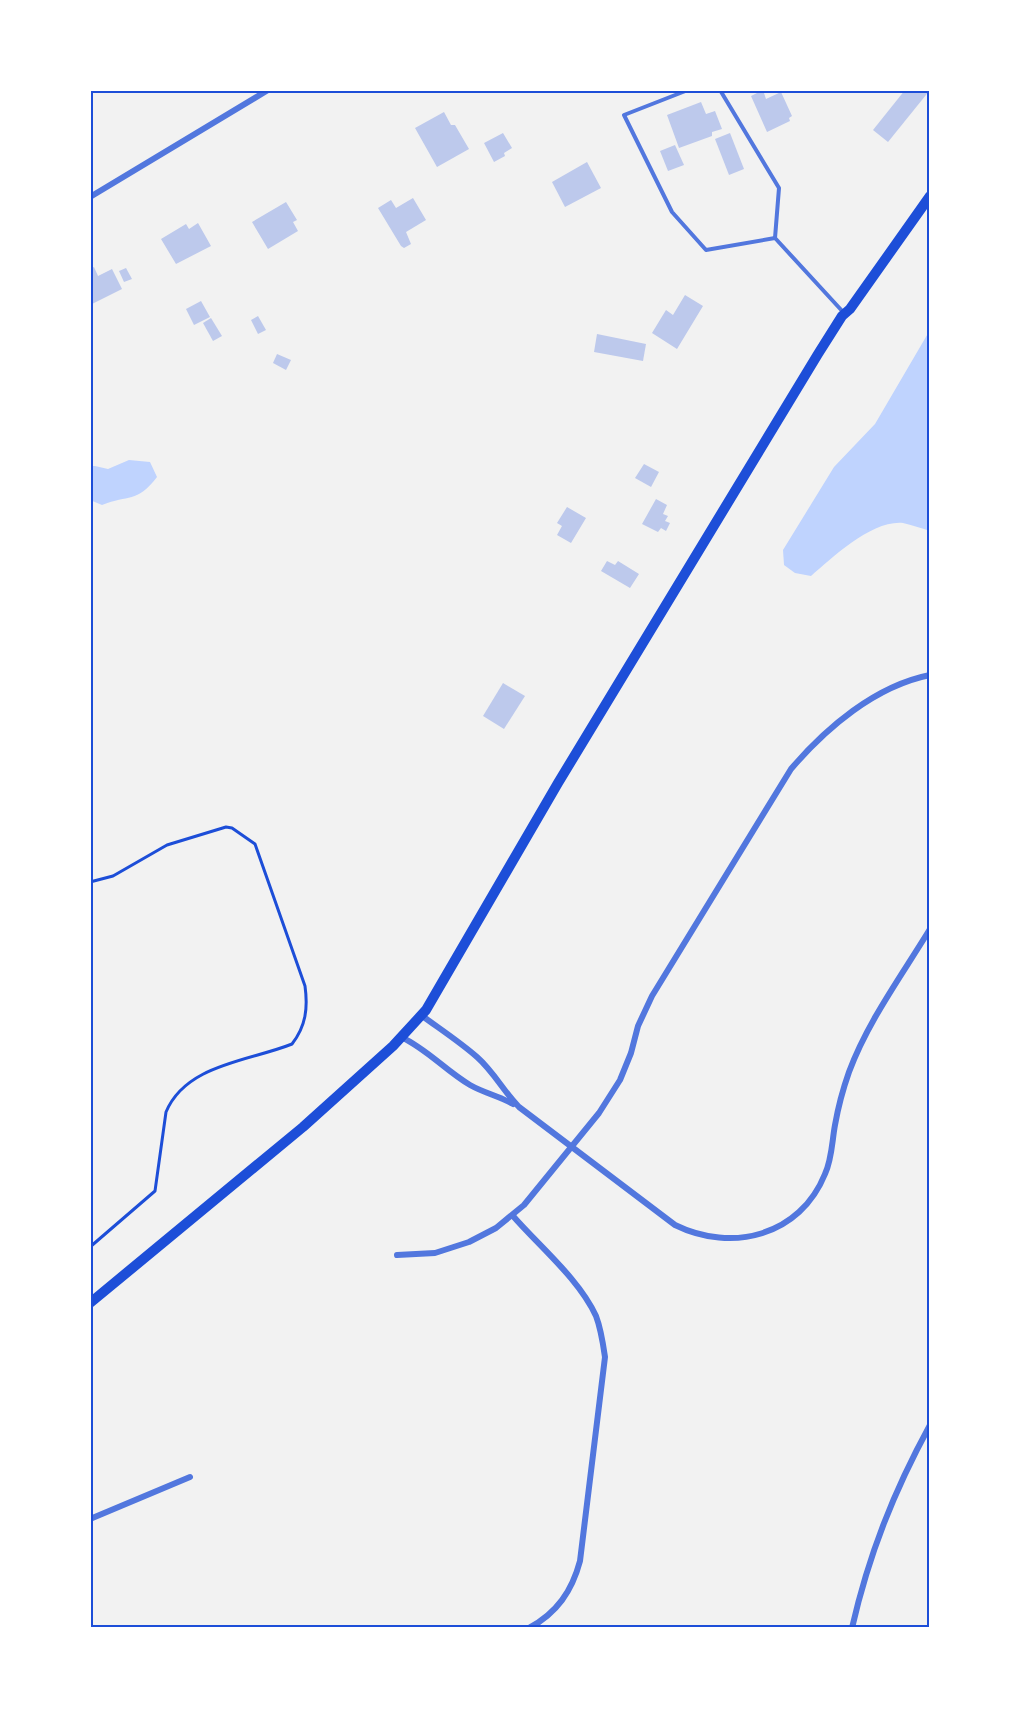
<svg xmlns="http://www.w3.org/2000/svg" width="1020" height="1718" font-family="Cabin,sans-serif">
	<rect width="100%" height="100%" fill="#f2f2f2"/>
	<!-- water -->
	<g fill="#bfd3fe">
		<path d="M930,330V531C921,528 912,525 903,523C872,520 833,557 811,576L795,573L784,565L783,550L834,467L875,424Z"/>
		<path d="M129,460L150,462L157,477C136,504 129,494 102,505L90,500V466H95L108,469Z"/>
	</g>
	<!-- building -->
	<g fill="#bdc9ec">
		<polygon points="763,90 766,99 781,92 792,116 789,118 790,121 767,132 751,96"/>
		<polygon points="905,90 930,90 888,142 873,130"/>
		<polygon points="701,102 706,114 715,111 722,129 712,132 712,136 679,148 667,115"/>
		<polygon points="444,112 451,125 455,125 469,149 437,167 415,128"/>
		<polygon points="503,133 512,148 504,153 505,156 494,162 484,143"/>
		<polygon points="730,133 744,169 729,175 715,139"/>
		<polygon points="675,145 684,165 668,171 660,151"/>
		<polygon points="587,162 601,188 565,207 552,182"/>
		<polygon points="413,198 426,220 406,232 411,244 404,248 401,246 378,208 391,200 396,208"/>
		<polygon points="286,202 297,220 293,222 298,231 268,249 252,222"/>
		<polygon points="198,223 211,246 176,264 161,239 186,224 189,229"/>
		<polygon points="94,267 98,276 112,269 122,289 90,305 90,269"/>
		<polygon points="126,268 132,279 124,282 119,271"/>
		<polygon points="685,295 703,306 677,349 652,333 666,310 673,315"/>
		<polygon points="201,301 210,317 194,325 186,309"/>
		<polygon points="258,316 266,330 258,334 251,320"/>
		<polygon points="211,318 222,336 213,341 203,323"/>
		<polygon points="597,334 646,344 643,361 594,352"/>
		<polygon points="277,354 291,360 286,370 273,363"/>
		<polygon points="644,464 659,472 651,487 635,478"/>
		<polygon points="656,499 667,505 663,514 668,516 665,521 670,523 666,531 661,528 658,532 642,524"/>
		<polygon points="567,507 586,518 571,543 557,535 562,526 557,523"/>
		<polygon points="607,561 615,565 618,561 639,574 630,588 601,571"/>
		<polygon points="503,683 525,696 504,729 483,716"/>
	</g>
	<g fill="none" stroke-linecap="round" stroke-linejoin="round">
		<!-- path -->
		<path stroke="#1d4ed8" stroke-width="3" d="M90,882L113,876L167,845L226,827L232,828L255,844L305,986C308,1008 306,1026 292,1044C250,1061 186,1064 166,1112L155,1191L90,1247"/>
		<!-- service -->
		<g stroke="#5277de" stroke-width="4">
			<polyline points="688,90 624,115 672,212 706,250 775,238"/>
			<polyline points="720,90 779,188 775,238 844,313"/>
		</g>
		<!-- minor -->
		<g stroke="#5277de" stroke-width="6">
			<polyline points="90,197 268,90"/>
			<path d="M421,1015C440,1029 460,1042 477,1057C494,1072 504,1092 519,1107L675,1225C732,1253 800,1236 825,1174C832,1159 832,1141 835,1125C838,1108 843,1089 849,1072C868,1021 902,975 930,929"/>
			<path d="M401,1037C427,1049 446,1071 470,1085C484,1093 499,1096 513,1104"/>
			<path d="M513,1216C540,1247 579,1279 596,1316C601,1329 603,1343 605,1357L580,1561C572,1591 557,1613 529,1628"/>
			<path d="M397,1255L435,1253L469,1242L496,1228L524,1205L599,1113L620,1080L631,1053L638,1026L652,996L791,769C826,728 875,686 930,675"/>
			<polyline points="90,1519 190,1477"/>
			<path d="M852,1628C869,1554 894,1491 930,1425"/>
		</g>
		<!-- secondary -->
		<polyline stroke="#1d4ed8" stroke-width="10" points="90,1303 303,1127 393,1046 426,1010 558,783 818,354 842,316 850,309 930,196"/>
	</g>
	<!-- border -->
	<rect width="1020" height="1718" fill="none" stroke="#ffffff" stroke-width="183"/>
	<rect x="92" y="92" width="836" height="1534" fill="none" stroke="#1d4ed8" stroke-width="2"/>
</svg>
